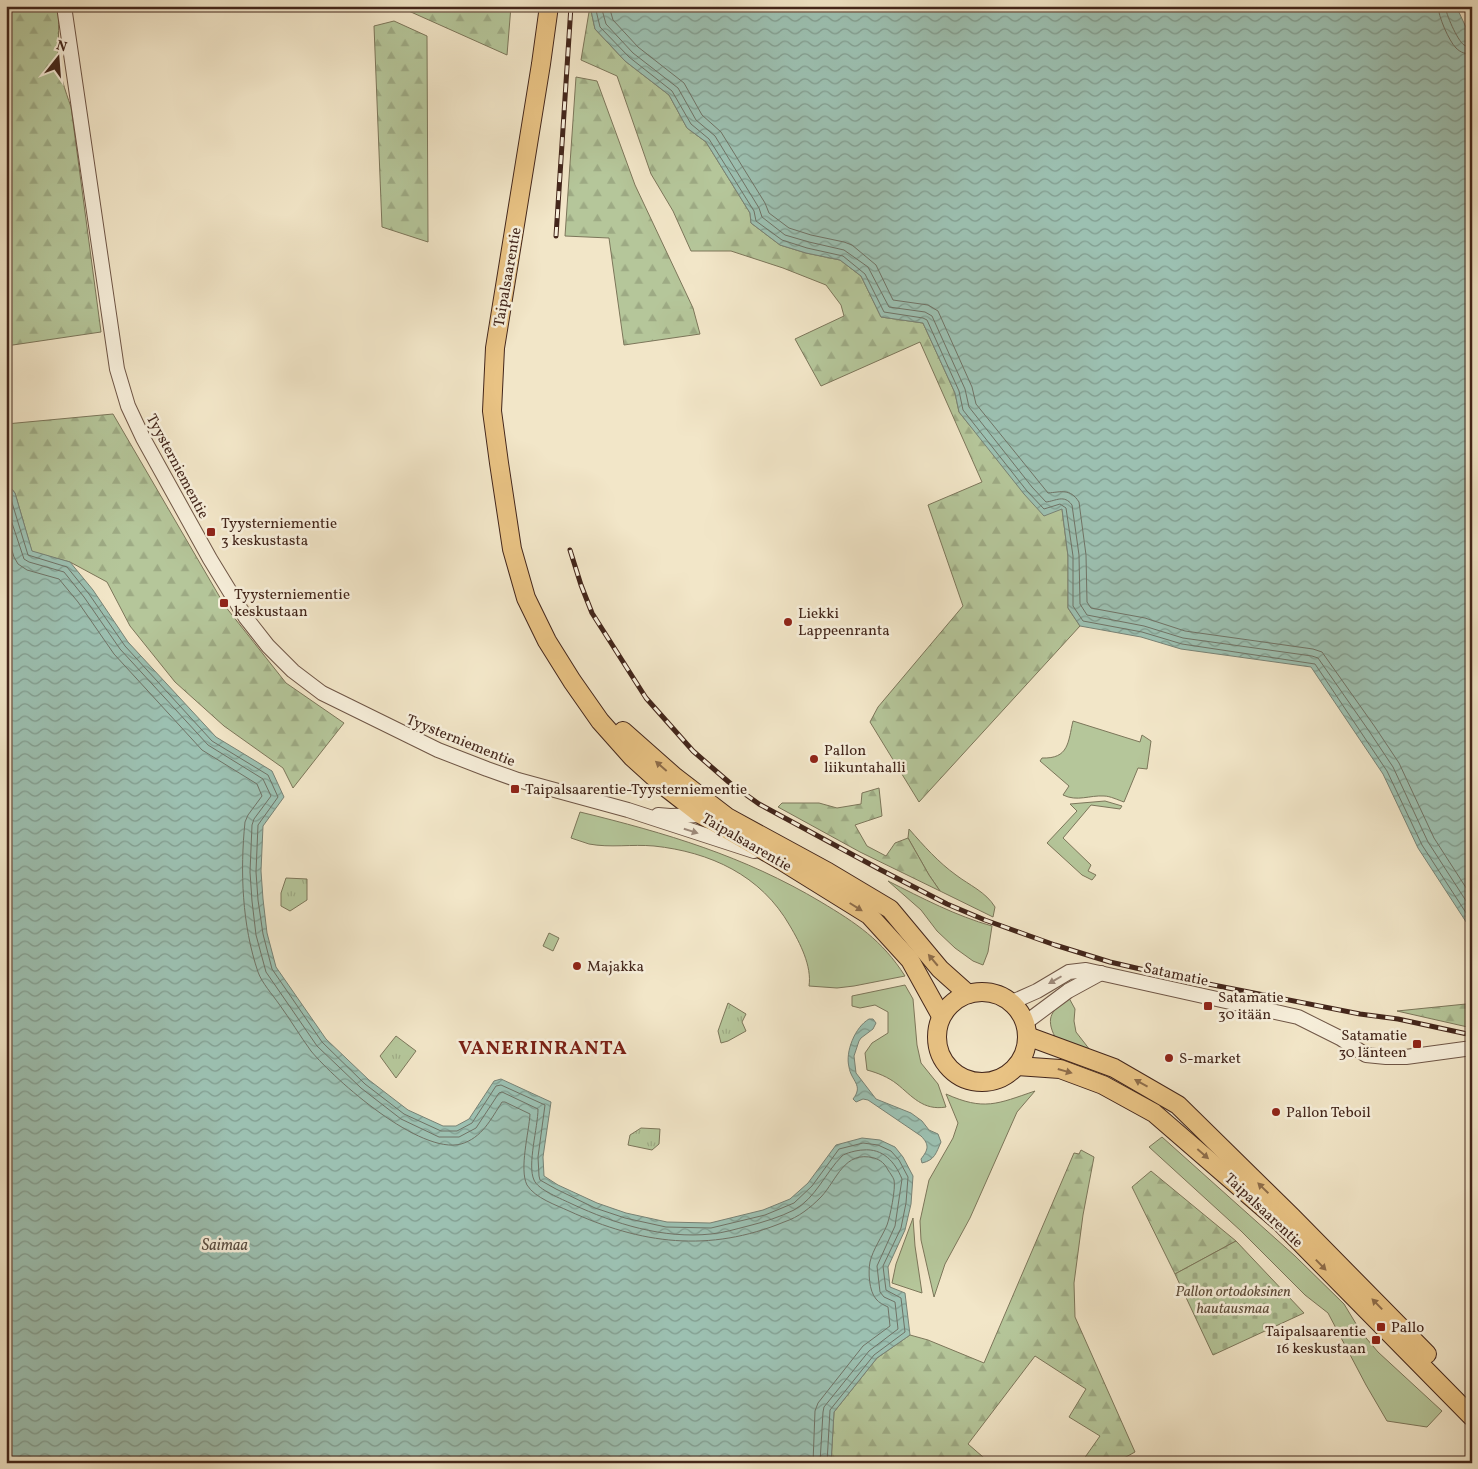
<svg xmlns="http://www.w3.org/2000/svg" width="1478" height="1469" font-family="Vollkorn,serif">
	<defs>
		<pattern id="forest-firs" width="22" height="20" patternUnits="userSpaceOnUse" patternTransform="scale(1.25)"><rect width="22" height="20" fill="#b5c69a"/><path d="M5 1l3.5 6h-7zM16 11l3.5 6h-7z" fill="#9daa84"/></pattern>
		<pattern id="cemetery-stones" width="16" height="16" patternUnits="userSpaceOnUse" patternTransform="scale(1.25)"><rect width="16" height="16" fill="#b5c69a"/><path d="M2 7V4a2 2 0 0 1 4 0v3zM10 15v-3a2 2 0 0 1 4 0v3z" fill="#9daa84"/></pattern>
		<pattern id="park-tufts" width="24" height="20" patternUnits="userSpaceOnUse" patternTransform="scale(1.25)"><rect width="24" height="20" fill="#b5c69a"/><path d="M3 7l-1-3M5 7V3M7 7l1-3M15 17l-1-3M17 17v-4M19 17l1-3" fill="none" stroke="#9daa84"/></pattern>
		<pattern id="water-waves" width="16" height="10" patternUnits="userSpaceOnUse" patternTransform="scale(1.25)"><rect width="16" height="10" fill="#9cc0b1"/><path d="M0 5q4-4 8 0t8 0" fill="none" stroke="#819c8f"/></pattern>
	</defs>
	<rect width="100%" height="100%" fill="#f2e6c8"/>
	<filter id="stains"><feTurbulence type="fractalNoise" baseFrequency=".004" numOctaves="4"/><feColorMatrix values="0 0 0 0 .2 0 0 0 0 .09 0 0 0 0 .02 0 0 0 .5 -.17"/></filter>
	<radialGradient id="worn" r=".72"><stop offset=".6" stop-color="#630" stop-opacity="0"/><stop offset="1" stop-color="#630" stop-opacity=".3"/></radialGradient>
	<!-- grass -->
	<g fill="#b5c69a" stroke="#7c765a">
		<path d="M1073,721L1140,742L1142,735L1151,741L1147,769L1138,768L1124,802C1118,800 1110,796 1104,796C1090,795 1077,802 1063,795L1069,786L1040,761L1042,758C1069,759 1068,742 1073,721Z"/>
		<polygon points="1105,801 1122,806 1120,809 1091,805 1063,838 1091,865 1088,871 1096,875 1092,880 1082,875 1047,843 1077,811 1070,804"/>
		<path d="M580,812C666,833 744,856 821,902C856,923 882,940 905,976L854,986L837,988L809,986C812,966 800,943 790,926C761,875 710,852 654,846C632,844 610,848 589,844C583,842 577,840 571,838Z"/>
		<path d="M909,829C924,846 938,862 956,875C969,885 986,892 995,907L993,917L940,891L929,875L908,838Z"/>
		<path d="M888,881C922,898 956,916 992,926L988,952L983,965L973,961L955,948L937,931L921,910Z"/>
		<path d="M905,985L913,999L917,1045L921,1063L938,1084L946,1107C923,1111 912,1096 897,1084C888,1077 878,1073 867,1070L865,1053L872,1043L888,1033V1012L875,1005L860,1008L852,1006V996Z"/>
		<path d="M1069,998L1075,1009L1074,1021L1076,1032L1090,1050L1055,1037C1045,1017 1052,1010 1069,998Z"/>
		<path d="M1035,1091L1017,1112L970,1218L945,1264L934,1297L921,1240L920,1221L929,1180L953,1138L958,1123L946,1094C984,1111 997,1104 1035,1091Z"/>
		<polygon points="1162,1137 1295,1256 1344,1304 1361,1332 1378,1352 1442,1411 1427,1427 1387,1421 1366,1385 1328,1313 1305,1295 1241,1231 1149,1147"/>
		<polygon points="913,1218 915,1246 922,1293 892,1283 896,1264"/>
	</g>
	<!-- forest -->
	<g fill="url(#forest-firs)" stroke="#7c765a">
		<path d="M6,6H57C60,24 58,37 58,54C59,73 65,90 71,107L101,332L6,346V314L9,304L6,249Z"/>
		<polygon points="400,6 511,6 507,55 402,8"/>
		<polygon points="590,6 595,29 625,61 669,95 687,128 706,142 750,213 751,223 780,245 806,253 840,260 861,276 881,317 923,323 955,393 959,412 971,427 1062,509 1068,556 1068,608 1080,626 919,802 870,722 878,707 963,606 928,505 982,482 920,342 821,386 795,339 844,316 841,305 826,285 783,268 731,251 691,251 673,211 651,174 617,76 581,60"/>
		<polygon points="394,21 427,36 428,242 382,227 374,26"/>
		<polygon points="576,77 597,81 635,185 693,308 700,334 624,345 609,238 565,236"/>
		<polygon points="113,414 225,606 286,683 344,723 293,788 283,768 224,726 175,682 130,626 107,582 70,562 32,552 15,493 6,482 6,424"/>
		<polygon points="879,788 882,816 855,825 867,846 886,856 895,843 908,838 929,875 940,891 860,852 778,807 782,803 819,803 837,808 861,804 862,793"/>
		<polygon points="1466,1004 1472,1004 1472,1028 1397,1011"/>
		<polygon points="1081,1150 1094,1157 1083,1215 1074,1283 1075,1317 1135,1452 1115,1463 1081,1463 1100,1436 1069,1417 1086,1389 1035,1356 968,1444 990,1463 831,1463 834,1412 877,1358 910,1335 928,1340 984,1363 1074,1153 1079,1154"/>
		<polygon points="1151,1171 1236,1241 1175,1274 1132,1187"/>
	</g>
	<!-- cemetery -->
	<polygon fill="url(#cemetery-stones)" stroke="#7c765a" points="1236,1241 1304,1313 1213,1355 1175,1274"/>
	<!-- park -->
	<g fill="url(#park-tufts)" stroke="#7c765a">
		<polygon points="286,878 307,879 307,900 290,911 281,906 281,893"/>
		<polygon points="549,933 559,938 553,951 543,946"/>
		<polygon points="728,1003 746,1014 742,1022 746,1031 728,1041 721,1043 718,1031"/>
		<polygon points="396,1036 416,1051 396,1078 380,1056"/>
		<polygon points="641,1128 660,1129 659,1144 652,1150 628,1145 630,1135"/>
	</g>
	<!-- water -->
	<g fill="url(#water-waves)" stroke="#788275">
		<polygon points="590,6 1456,6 1472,40 1472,931 1418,848 1383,774 1311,667 1181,649 1141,637 1080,626 1068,608 1068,556 1062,509 1044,516 1024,494 959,412 955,393 923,323 881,317 861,276 840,260 806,253 780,245 751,223 750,213 706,142 687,128 669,95 625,61 595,29"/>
		<polygon points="6,482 15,493 32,551 70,562 93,590 128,642 216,737 272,771 284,797 263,826 261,871 263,899 267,933 276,967 326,1039 369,1080 408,1110 443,1126 456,1126 469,1119 494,1081 501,1079 551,1102 543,1157 544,1176 558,1185 597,1203 626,1213 667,1222 710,1223 763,1210 790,1199 808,1183 836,1145 862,1138 880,1140 895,1147 903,1157 913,1176 911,1204 905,1230 888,1267 890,1287 905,1293 910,1335 877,1358 834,1412 831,1463 6,1463"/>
		<path d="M869,1019H873L876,1023L873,1029L861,1038L859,1041L854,1056L856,1073L876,1099L911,1113L922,1121L929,1130L938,1134L941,1142C936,1153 935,1160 922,1163L921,1159C928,1150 930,1145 921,1136L868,1100L863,1099L856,1102L853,1099C864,1085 851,1081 849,1067C845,1052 855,1027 869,1019Z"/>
	</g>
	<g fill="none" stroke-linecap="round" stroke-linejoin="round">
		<!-- shore -->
		<g stroke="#707366" stroke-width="1">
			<polyline points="595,6 600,27 629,57 672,91 691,124 709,139 754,211 756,221 782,240 807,248 843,256 865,274 884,312 923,318 927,320 959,391 963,410 1027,491 1044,509 1060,504 1066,508 1073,556 1073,606 1083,621 1142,632 1182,644 1315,664 1387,771 1422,845 1472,922"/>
			<path d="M601,6L606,24L633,53L678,88L696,120L715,136L759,208L762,217L785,235L809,242L844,250L868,267L889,307L925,312L932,316L965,389L969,407L1032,487L1046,502C1056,501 1064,494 1072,505L1079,555L1080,604L1087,615L1144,626L1183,638L1312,656L1318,658L1369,731L1393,767L1428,842L1472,910"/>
			<path d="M609,6L613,20L638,47L684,83L702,115L721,132L765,203L769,213L789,228L811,235L844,242L852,245L876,265L893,300L928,305L938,311L972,387L976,404L1048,493C1061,492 1070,488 1079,502L1086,555L1087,602L1091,608L1145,618L1185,631L1313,649L1322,652L1375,727L1399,763L1434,838L1472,897"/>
			<path d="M1438,6C1438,16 1449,41 1456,48C1461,53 1466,54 1472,54"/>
			<path d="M1445,6C1446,14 1457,40 1464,45C1467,47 1468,46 1472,47"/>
			<polyline points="6,491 10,496 28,555 67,567 89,594 125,646 212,741 268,775 278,797 258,825 256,872 258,900 263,934 272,969 322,1042 365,1084 404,1114 441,1131 457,1131 472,1123 496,1086 501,1085 545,1105 538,1157 539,1176 540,1180 556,1189 595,1208 625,1218 666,1227 711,1228 765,1215 794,1203 812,1186 839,1149 863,1143 878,1145 891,1151 899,1160 908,1177 906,1203 901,1228 883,1266 886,1290 901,1298 905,1332 874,1355 830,1410 827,1463"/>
			<path d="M6,505L24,559L29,562L64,572L84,597L120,649L208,745L263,779L271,796L254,819L252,825L250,872L252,901L256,935L266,972L317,1046L361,1088L401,1119L439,1137H459L476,1128L499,1093L502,1092L538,1109C538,1127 527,1165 534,1180C538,1190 562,1199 572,1204C615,1224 663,1239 711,1234C723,1233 736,1229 748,1226C764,1222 780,1217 794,1210C816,1198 825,1173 842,1156C845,1153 858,1150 863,1150C883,1148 895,1162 902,1179L895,1226L877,1266L880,1292L884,1297L895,1302L898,1329L869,1351L824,1407L823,1412L820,1463"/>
			<path d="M6,531L14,557L18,564L27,570L59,579L78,602L114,654L202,750L257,784L262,796L248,815L245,822C240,871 242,925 258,972C262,983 272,994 279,1004C290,1019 300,1036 311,1051C336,1081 420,1155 461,1144C482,1138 491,1119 502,1102H505L530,1114C529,1132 519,1169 527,1185C535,1198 556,1205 569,1211C641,1244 709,1253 784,1222C799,1217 810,1208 821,1197C837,1180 844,1150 874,1158C881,1160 885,1164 888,1170C890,1173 893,1177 894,1180C896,1188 890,1217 887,1225C882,1237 873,1249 870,1262C868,1272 869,1291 876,1299C879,1303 884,1305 888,1307L890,1326L863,1346L818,1403L815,1411L813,1463"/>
		</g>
		<!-- minor casing -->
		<g stroke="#6f5646" stroke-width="16">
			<g id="minor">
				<polyline points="64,6 117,369 128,406 143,438 210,559 246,618 268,646 293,671 322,693 438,750 487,769 518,780 628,810 754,851"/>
				<polyline points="658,815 670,816 704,815"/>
				<polyline points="1010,1003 1037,991 1069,972 1086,970 1298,1017 1340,1038 1366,1055 1386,1057 1406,1057 1472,1048"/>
				<polyline points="1025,1023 1068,991 1101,973"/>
			</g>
		</g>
		<!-- major casing -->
		<g stroke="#43261b" stroke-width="20">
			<g id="major">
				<polyline points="549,6 541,64 495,348 492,411 499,463 512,549 526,598 547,641 572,681 600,721 632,757 664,786 700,814 782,861 869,915 910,960 941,1016"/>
				<polyline points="623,731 675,777 727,817 828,872 890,909 940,969 968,994"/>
				<circle cx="982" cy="1037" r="45"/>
				<polyline points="1027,1036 1114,1068 1178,1105 1292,1217 1427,1354"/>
				<polyline points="1017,1066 1060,1069 1103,1085 1154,1113 1281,1223 1472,1417"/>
			</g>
		</g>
		<!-- minor -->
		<use href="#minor" stroke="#f7efdb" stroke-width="14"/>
		<!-- major -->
		<use href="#major" stroke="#e9c384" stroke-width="18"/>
		<!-- rail casing -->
		<g stroke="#43261b" stroke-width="5">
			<g id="rail">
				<polyline points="556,236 571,6"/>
				<polyline points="570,550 581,585 592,613 646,698 693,751 731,784 759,804 879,869 947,904 985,920 1055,945 1110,962 1188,980 1360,1014 1398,1019 1472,1035"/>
			</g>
		</g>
		<!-- rail -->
		<use href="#rail" stroke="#f7efdb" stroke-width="3" stroke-dasharray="9" stroke-linecap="butt"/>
	</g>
	<!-- one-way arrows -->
	<defs><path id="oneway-solid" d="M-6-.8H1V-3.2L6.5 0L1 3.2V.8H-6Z" transform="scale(1.25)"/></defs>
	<g fill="#8e6d4a">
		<use href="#oneway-solid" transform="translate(661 766) rotate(-139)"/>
		<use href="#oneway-solid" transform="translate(856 907) rotate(32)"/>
		<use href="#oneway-solid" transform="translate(933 960) rotate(-130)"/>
		<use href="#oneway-solid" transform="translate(1065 1071) rotate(16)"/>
		<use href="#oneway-solid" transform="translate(1141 1083) rotate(-151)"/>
		<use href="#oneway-solid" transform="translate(1203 1154) rotate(41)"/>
		<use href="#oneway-solid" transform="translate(1263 1188) rotate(-136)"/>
		<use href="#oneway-solid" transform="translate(1321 1265) rotate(46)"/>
		<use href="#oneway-solid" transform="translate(1377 1304) rotate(-134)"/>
	</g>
	<g fill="#9d8a7b">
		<use href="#oneway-solid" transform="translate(691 831) rotate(17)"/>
		<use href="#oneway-solid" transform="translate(1055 980) rotate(150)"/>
	</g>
	<!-- markers -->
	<g fill="#8f2418" stroke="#f7efdb" stroke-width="2">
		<rect x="206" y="527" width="10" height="10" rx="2.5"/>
		<rect x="219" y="598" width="10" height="10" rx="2.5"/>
		<circle cx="788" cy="622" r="5"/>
		<circle cx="814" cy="759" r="5"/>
		<rect x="510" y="784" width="10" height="10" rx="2.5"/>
		<circle cx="577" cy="966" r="5"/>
		<rect x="1203" y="1001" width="10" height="10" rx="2.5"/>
		<rect x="1412" y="1039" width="10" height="10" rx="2.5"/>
		<circle cx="1169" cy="1058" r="5"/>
		<circle cx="1276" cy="1112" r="5"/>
		<rect x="1376" y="1322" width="10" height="10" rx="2.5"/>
		<rect x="1371" y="1335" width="10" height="10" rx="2.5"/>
	</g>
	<g text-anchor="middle" stroke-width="5" stroke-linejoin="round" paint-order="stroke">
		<!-- street labels -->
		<g font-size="15" fill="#43261b" stroke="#f7efdb">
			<text transform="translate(507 277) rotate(-80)" y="5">Taipalsaarentie</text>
			<text transform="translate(178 466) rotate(62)" y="5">Tyysterniementie</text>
			<text transform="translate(461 740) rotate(22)" y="5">Tyysterniementie</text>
			<text transform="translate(747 842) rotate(30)" y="5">Taipalsaarentie</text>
			<text transform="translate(1176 974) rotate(12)" y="5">Satamatie</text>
			<text transform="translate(1264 1210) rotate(43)" y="5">Taipalsaarentie</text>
		</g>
		<!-- poi labels -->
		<g font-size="15" fill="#43261b" stroke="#f7efdb" text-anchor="start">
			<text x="221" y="528">Tyysterniementie<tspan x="221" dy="17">3 keskustasta</tspan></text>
			<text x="234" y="599">Tyysterniementie<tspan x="234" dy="17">keskustaan</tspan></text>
			<text x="798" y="618">Liekki<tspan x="798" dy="17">Lappeenranta</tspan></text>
			<text x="824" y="755">Pallon<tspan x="824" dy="17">liikuntahalli</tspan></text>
			<text x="525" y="794">Taipalsaarentie-Tyysterniementie</text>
			<text x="587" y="971">Majakka</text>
			<text x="1218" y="1002">Satamatie<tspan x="1218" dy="17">30 itään</tspan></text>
			<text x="1407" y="1040" text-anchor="end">Satamatie<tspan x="1407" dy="17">30 länteen</tspan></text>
			<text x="1179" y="1063">S-market</text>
			<text x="1286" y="1117">Pallon Teboil</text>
			<text x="1391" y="1332">Pallo</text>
			<text x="1366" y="1336" text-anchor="end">Taipalsaarentie<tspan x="1366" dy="17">16 keskustaan</tspan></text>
		</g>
		<!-- park labels -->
		<g font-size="15" font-style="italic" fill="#604e3b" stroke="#f7efdb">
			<text x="1233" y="1296">Pallon ortodoksinen<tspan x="1233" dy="17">hautausmaa</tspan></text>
		</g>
		<!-- water labels -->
		<g font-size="16" font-style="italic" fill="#594c40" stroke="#f7efdb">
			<text x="225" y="1250">Saimaa</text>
		</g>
		<!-- district labels -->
		<g font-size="20" font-weight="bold" letter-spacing="1" fill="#7a1f14" stroke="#f7efdb">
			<text x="543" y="1054">VANERINRANTA</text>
		</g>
	</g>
	<!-- margin -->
	<rect width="1478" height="1469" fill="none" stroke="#f2e6c8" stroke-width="25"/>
	<rect x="8" y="8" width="1463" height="1454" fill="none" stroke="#43261b" stroke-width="2.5"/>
	<rect x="12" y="12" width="1453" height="1444" fill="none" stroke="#43261b"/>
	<!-- north arrow -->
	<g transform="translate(58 58) rotate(17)" stroke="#f7efdb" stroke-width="4" paint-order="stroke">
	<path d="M0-4L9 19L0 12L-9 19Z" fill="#43261b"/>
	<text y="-8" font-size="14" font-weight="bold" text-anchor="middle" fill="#43261b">N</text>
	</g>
	<rect width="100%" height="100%" filter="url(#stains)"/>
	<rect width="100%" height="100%" fill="url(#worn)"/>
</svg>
